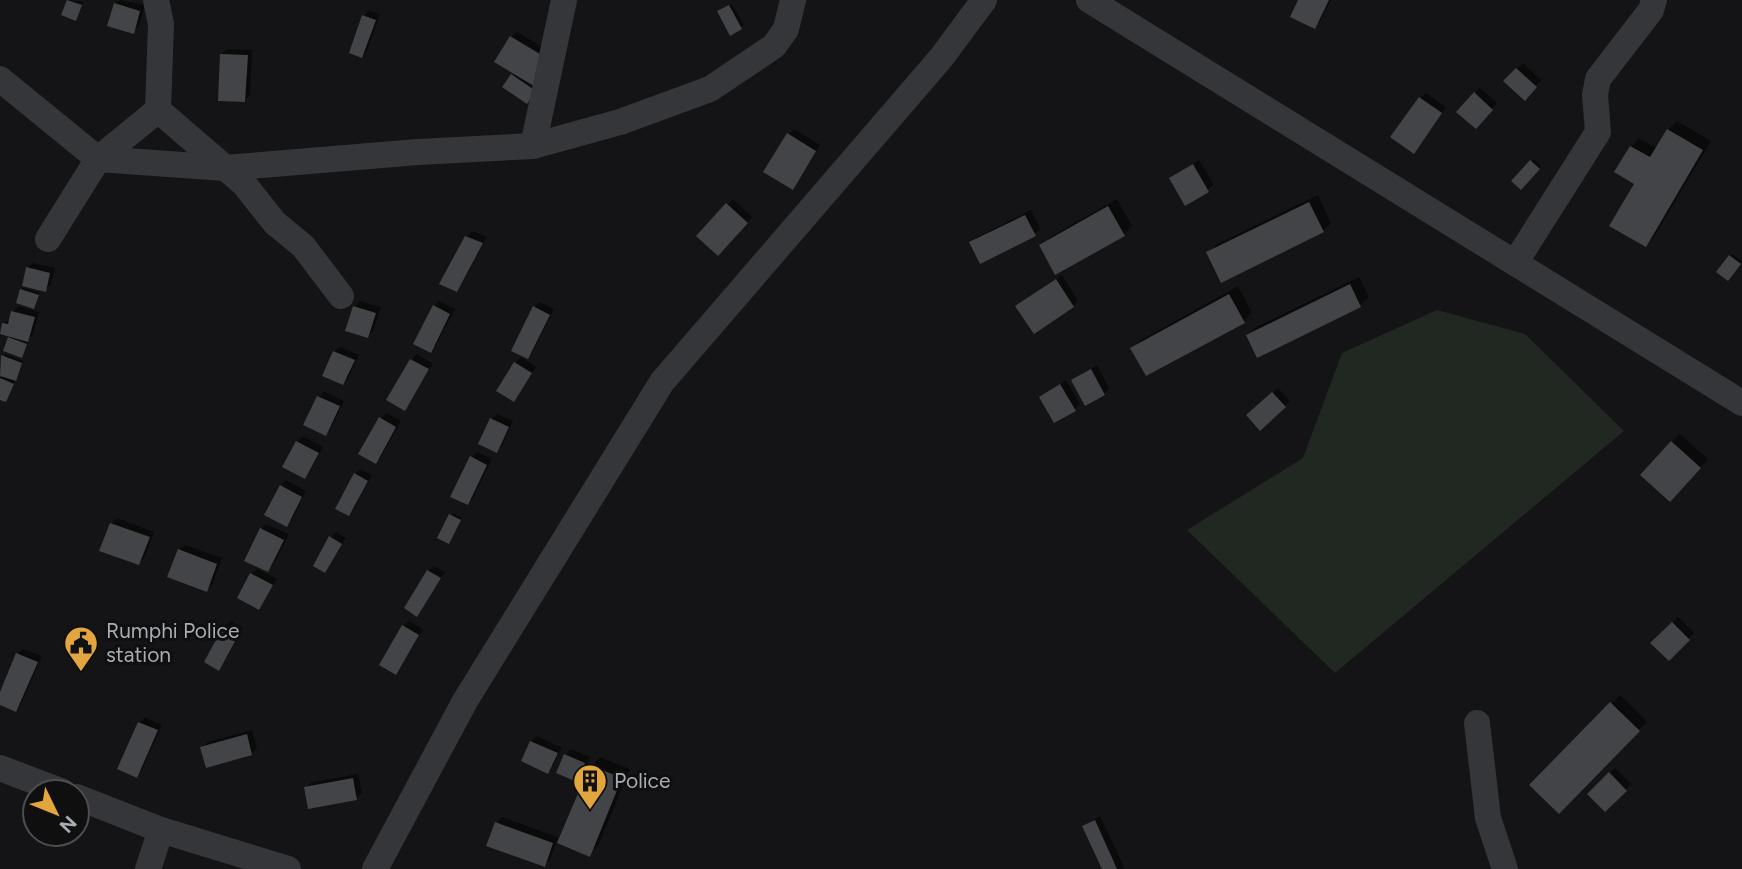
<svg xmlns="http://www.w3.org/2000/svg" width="1742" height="869" font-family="Figtree,sans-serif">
	<rect width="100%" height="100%" fill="#141416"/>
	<!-- green -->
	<polygon fill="#202821" points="1437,310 1525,334 1624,431 1335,673 1187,530 1303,458 1342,353"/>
	<!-- shadow -->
	<g fill="#0007">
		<polygon points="69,0 83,2 77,17 63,14"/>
		<polygon points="120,0 145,5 139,26 133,32 115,4"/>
		<polygon points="1300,0 1331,0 1320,21 1315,27"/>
		<polygon points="732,4 744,25 731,33 721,9"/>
		<polygon points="369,10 380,14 367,51 362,56 364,16"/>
		<polygon points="517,32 554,54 532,96 504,87 515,72 511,37"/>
		<polygon points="228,49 252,50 250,95 244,101 222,54"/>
		<polygon points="1523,63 1541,80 1525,98 1506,81"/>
		<polygon points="1480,88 1497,103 1476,127 1459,111"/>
		<polygon points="1426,93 1446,107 1419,146 1420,98"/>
		<polygon points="1677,121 1711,141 1654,237 1646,245 1631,147 1639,138 1657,148 1668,130"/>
		<polygon points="794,129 820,145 793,188 788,135"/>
		<polygon points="1534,159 1541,166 1521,188 1514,181"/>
		<polygon points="1199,160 1214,185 1186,204 1171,178"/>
		<polygon points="1318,195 1331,223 1323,231 1208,253 1217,244"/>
		<polygon points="733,199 752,217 717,254 698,236"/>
		<polygon points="1117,199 1132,226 1124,234 1041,245 1050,237"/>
		<polygon points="1031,210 1040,229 1034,234 971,243 977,237"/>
		<polygon points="472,231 487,237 462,284 456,289 467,237"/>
		<polygon points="1732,254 1742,261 1730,277 1718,272"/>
		<polygon points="33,263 55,268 51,284 45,290 27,268"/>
		<polygon points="1062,275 1078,301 1073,306 1023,301"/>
		<polygon points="1359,277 1369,297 1360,305 1248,336 1256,327"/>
		<polygon points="1238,286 1252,313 1244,321 1132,348 1141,340"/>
		<polygon points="24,288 40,293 33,307 22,290"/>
		<polygon points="360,301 381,307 373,331 368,336 348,330 355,307"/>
		<polygon points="439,301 455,309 436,345 430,351 434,306"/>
		<polygon points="540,302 554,309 533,351 528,357 534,307"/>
		<polygon points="18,306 39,312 33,334 26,341 28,342 22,356 9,338 12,336 3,324 11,319 13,312"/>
		<polygon points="340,347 359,355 348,378 343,383 334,352"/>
		<polygon points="5,354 23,361 8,398 0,398 0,378 3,375 0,374 0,364"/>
		<polygon points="417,354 433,364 404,409 411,360"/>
		<polygon points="521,357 536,367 514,400 515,363"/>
		<polygon points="1097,365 1109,388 1104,394 1073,381"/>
		<polygon points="1066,380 1080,404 1075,409 1041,397"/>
		<polygon points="1278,388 1290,401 1260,428 1249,415"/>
		<polygon points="324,391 344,401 331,428 325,434 305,424 319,397"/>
		<polygon points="386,413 401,421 381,457 375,462 381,418"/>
		<polygon points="497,414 513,421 502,446 497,451 491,419"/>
		<polygon points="1680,434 1708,459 1679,491 1672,442"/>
		<polygon points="303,436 323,447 310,472 305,477 297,442"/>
		<polygon points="477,452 492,459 473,498 468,503 471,457"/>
		<polygon points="360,469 372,475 354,509 349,514 355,474"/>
		<polygon points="286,480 306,491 292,520 286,525 281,486"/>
		<polygon points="453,513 462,518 449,542 451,515"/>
		<polygon points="117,518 154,532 144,558 139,563 101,550 112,524"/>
		<polygon points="266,524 289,534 273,565 268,570 261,529"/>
		<polygon points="336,532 346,538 325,571 331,537"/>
		<polygon points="185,545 222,558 212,585 206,590 179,550"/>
		<polygon points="434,566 445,572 417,614 428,571"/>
		<polygon points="257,569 277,579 259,608 252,574"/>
		<polygon points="1678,617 1694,633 1669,659 1653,643"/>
		<polygon points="231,621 243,628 224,663 218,668 225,626"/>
		<polygon points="409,621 423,629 401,667 396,672 403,626"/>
		<polygon points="23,649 42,656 21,704 16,710 0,703 0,696 18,654"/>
		<polygon points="1620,695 1647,722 1559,812 1531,785"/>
		<polygon points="145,717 162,725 142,770 136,776 120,768 140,723"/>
		<polygon points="252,730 257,748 251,754 202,747 208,742"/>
		<polygon points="537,736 562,748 553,766 547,771 523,760 531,742"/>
		<polygon points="571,749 590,757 582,774 576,780 566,755"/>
		<polygon points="600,757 630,769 598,846 589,854 592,766"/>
		<polygon points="1615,768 1631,784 1605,810 1589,794"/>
		<polygon points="358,774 362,793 356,799 306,788 312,782"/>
		<polygon points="1100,816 1125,869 1104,869 1084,826"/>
		<polygon points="502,817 558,837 550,860 544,865 497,823"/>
	</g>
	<!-- building -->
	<g fill="#434448">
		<polygon points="67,0 82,5 76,21 61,15"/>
		<polygon points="1298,0 1329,0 1315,29 1290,17"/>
		<polygon points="114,3 140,11 134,34 107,26"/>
		<polygon points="729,5 742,29 730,36 717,11"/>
		<polygon points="362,15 376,20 362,58 349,53"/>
		<polygon points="510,36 550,60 534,86 494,62"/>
		<polygon points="220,54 248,55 245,102 218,101"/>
		<polygon points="1516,68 1537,87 1525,101 1503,81"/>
		<polygon points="511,74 536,91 527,104 502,87"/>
		<polygon points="1474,92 1493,110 1476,129 1456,112"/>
		<polygon points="1419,97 1442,113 1414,154 1390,137"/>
		<polygon points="1667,129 1703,150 1646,247 1609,226 1634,184 1614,172 1630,146 1650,157"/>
		<polygon points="787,133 816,151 793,190 763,172"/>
		<polygon points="1530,160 1540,169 1521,190 1511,181"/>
		<polygon points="1193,164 1209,192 1185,206 1169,178"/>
		<polygon points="1309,202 1324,232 1221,283 1206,252"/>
		<polygon points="726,203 748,223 718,256 696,236"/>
		<polygon points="1108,206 1125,236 1055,275 1039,245"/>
		<polygon points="1025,215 1036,236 980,264 969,242"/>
		<polygon points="465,236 483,243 457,292 439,284"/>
		<polygon points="1729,255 1741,264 1728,281 1716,272"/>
		<polygon points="26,267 50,273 46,292 22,286"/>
		<polygon points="1056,279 1074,307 1034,334 1015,306"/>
		<polygon points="1350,284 1361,307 1257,358 1246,335"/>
		<polygon points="20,289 39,295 34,309 16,303"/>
		<polygon points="1229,294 1245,323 1146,376 1130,348"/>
		<polygon points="433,305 450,314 431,353 413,344"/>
		<polygon points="353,306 376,313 368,338 345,331"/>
		<polygon points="533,306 550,315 528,359 511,351"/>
		<polygon points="11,311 35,317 28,342 0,334 2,323 8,324"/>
		<polygon points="8,337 27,344 22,358 3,351"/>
		<polygon points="333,351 355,360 343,385 322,376"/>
		<polygon points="1,355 22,363 16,381 0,376"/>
		<polygon points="410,359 429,369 405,411 386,400"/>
		<polygon points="514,362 532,373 514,402 496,391"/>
		<polygon points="1091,369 1105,395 1085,406 1071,380"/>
		<polygon points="0,378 14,384 6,402 0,400"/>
		<polygon points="1060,384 1076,411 1054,423 1039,397"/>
		<polygon points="1272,392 1286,407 1260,431 1246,415"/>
		<polygon points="317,396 340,406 326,436 303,425"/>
		<polygon points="379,417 396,427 376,464 358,454"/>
		<polygon points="490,418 509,427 497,453 478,444"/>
		<polygon points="296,441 319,453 305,479 282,467"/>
		<polygon points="1671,441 1701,468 1670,502 1640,475"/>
		<polygon points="470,456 487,465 468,505 450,497"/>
		<polygon points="354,473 368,481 349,516 335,509"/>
		<polygon points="280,485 302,497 287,527 264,515"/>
		<polygon points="449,514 461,520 449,544 437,538"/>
		<polygon points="110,523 150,537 139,565 99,551"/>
		<polygon points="260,528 284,540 268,572 244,561"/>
		<polygon points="329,536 342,544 325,573 313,566"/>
		<polygon points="178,549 217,564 207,592 167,577"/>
		<polygon points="427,570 441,578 417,617 404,608"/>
		<polygon points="250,573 273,585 259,610 237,598"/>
		<polygon points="1672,622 1690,640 1669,661 1650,643"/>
		<polygon points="224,625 239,634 219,671 204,662"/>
		<polygon points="402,625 419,635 396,675 379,665"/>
		<polygon points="16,653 38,662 16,712 0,705 0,692"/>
		<polygon points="1610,702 1640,731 1559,814 1529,785"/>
		<polygon points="138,722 158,730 137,778 117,769"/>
		<polygon points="247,734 252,755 206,768 200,747"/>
		<polygon points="530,741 558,753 548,774 521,761"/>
		<polygon points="564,754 585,763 577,782 556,773"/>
		<polygon points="590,765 622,778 590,857 557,843"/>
		<polygon points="1609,772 1627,791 1605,812 1587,794"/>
		<polygon points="353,778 357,800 308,809 304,787"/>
		<polygon points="1095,820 1117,869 1102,869 1082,826"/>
		<polygon points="495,822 553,843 545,867 486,846"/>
	</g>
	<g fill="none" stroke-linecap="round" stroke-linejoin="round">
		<!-- minor -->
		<g stroke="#35363a" stroke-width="26">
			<polyline points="156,0 161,24 158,110 244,184 275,223 303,246 341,296"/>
			<polyline points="1089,0 1742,403"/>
			<polyline points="0,79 98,159 225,168 418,152 533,146 620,122 710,89 774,46 786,29 793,0"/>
			<polyline points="533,146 564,0"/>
			<polyline points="48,239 98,159 158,110"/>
			<polyline points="1515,263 1598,132 1595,95 1598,79 1651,10 1654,0"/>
			<polyline points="1477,723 1488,818 1505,869"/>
			<polyline points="0,768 63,792"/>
			<polyline points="77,797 161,830 288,869"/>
			<polyline points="148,869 161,830"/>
			<polyline points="375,869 465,701 662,382 941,58 984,0"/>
		</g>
	</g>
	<!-- icons -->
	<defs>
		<g id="civic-pin" transform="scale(1.75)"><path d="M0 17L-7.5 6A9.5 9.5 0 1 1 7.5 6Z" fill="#e3a63f" stroke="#0f0f10"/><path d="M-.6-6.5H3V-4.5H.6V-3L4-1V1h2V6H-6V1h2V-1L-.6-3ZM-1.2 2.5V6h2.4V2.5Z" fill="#111"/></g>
		<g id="building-pin" transform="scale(1.75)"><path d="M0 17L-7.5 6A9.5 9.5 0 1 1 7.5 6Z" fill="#e3a63f" stroke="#0f0f10"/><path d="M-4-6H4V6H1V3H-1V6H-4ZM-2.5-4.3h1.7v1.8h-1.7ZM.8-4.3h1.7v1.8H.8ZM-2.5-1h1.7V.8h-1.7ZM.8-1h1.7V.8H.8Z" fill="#111"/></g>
	</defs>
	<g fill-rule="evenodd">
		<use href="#civic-pin" x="81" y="643"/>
		<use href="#building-pin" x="590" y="781"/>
	</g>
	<g text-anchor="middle" stroke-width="6" stroke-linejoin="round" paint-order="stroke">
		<!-- poi labels -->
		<g font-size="21" fill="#a7acb5" stroke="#0f0f10" text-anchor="start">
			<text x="106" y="638">Rumphi Police<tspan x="106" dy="24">station</tspan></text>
			<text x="614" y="788">Police</text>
		</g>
	</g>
	<!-- north arrow -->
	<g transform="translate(56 813) rotate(133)"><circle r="33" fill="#0f0f10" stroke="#4c4e52" stroke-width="2"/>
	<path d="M0-5L12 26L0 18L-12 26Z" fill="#e3a63f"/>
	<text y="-10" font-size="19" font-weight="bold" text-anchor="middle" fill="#a7acb5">N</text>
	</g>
</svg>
